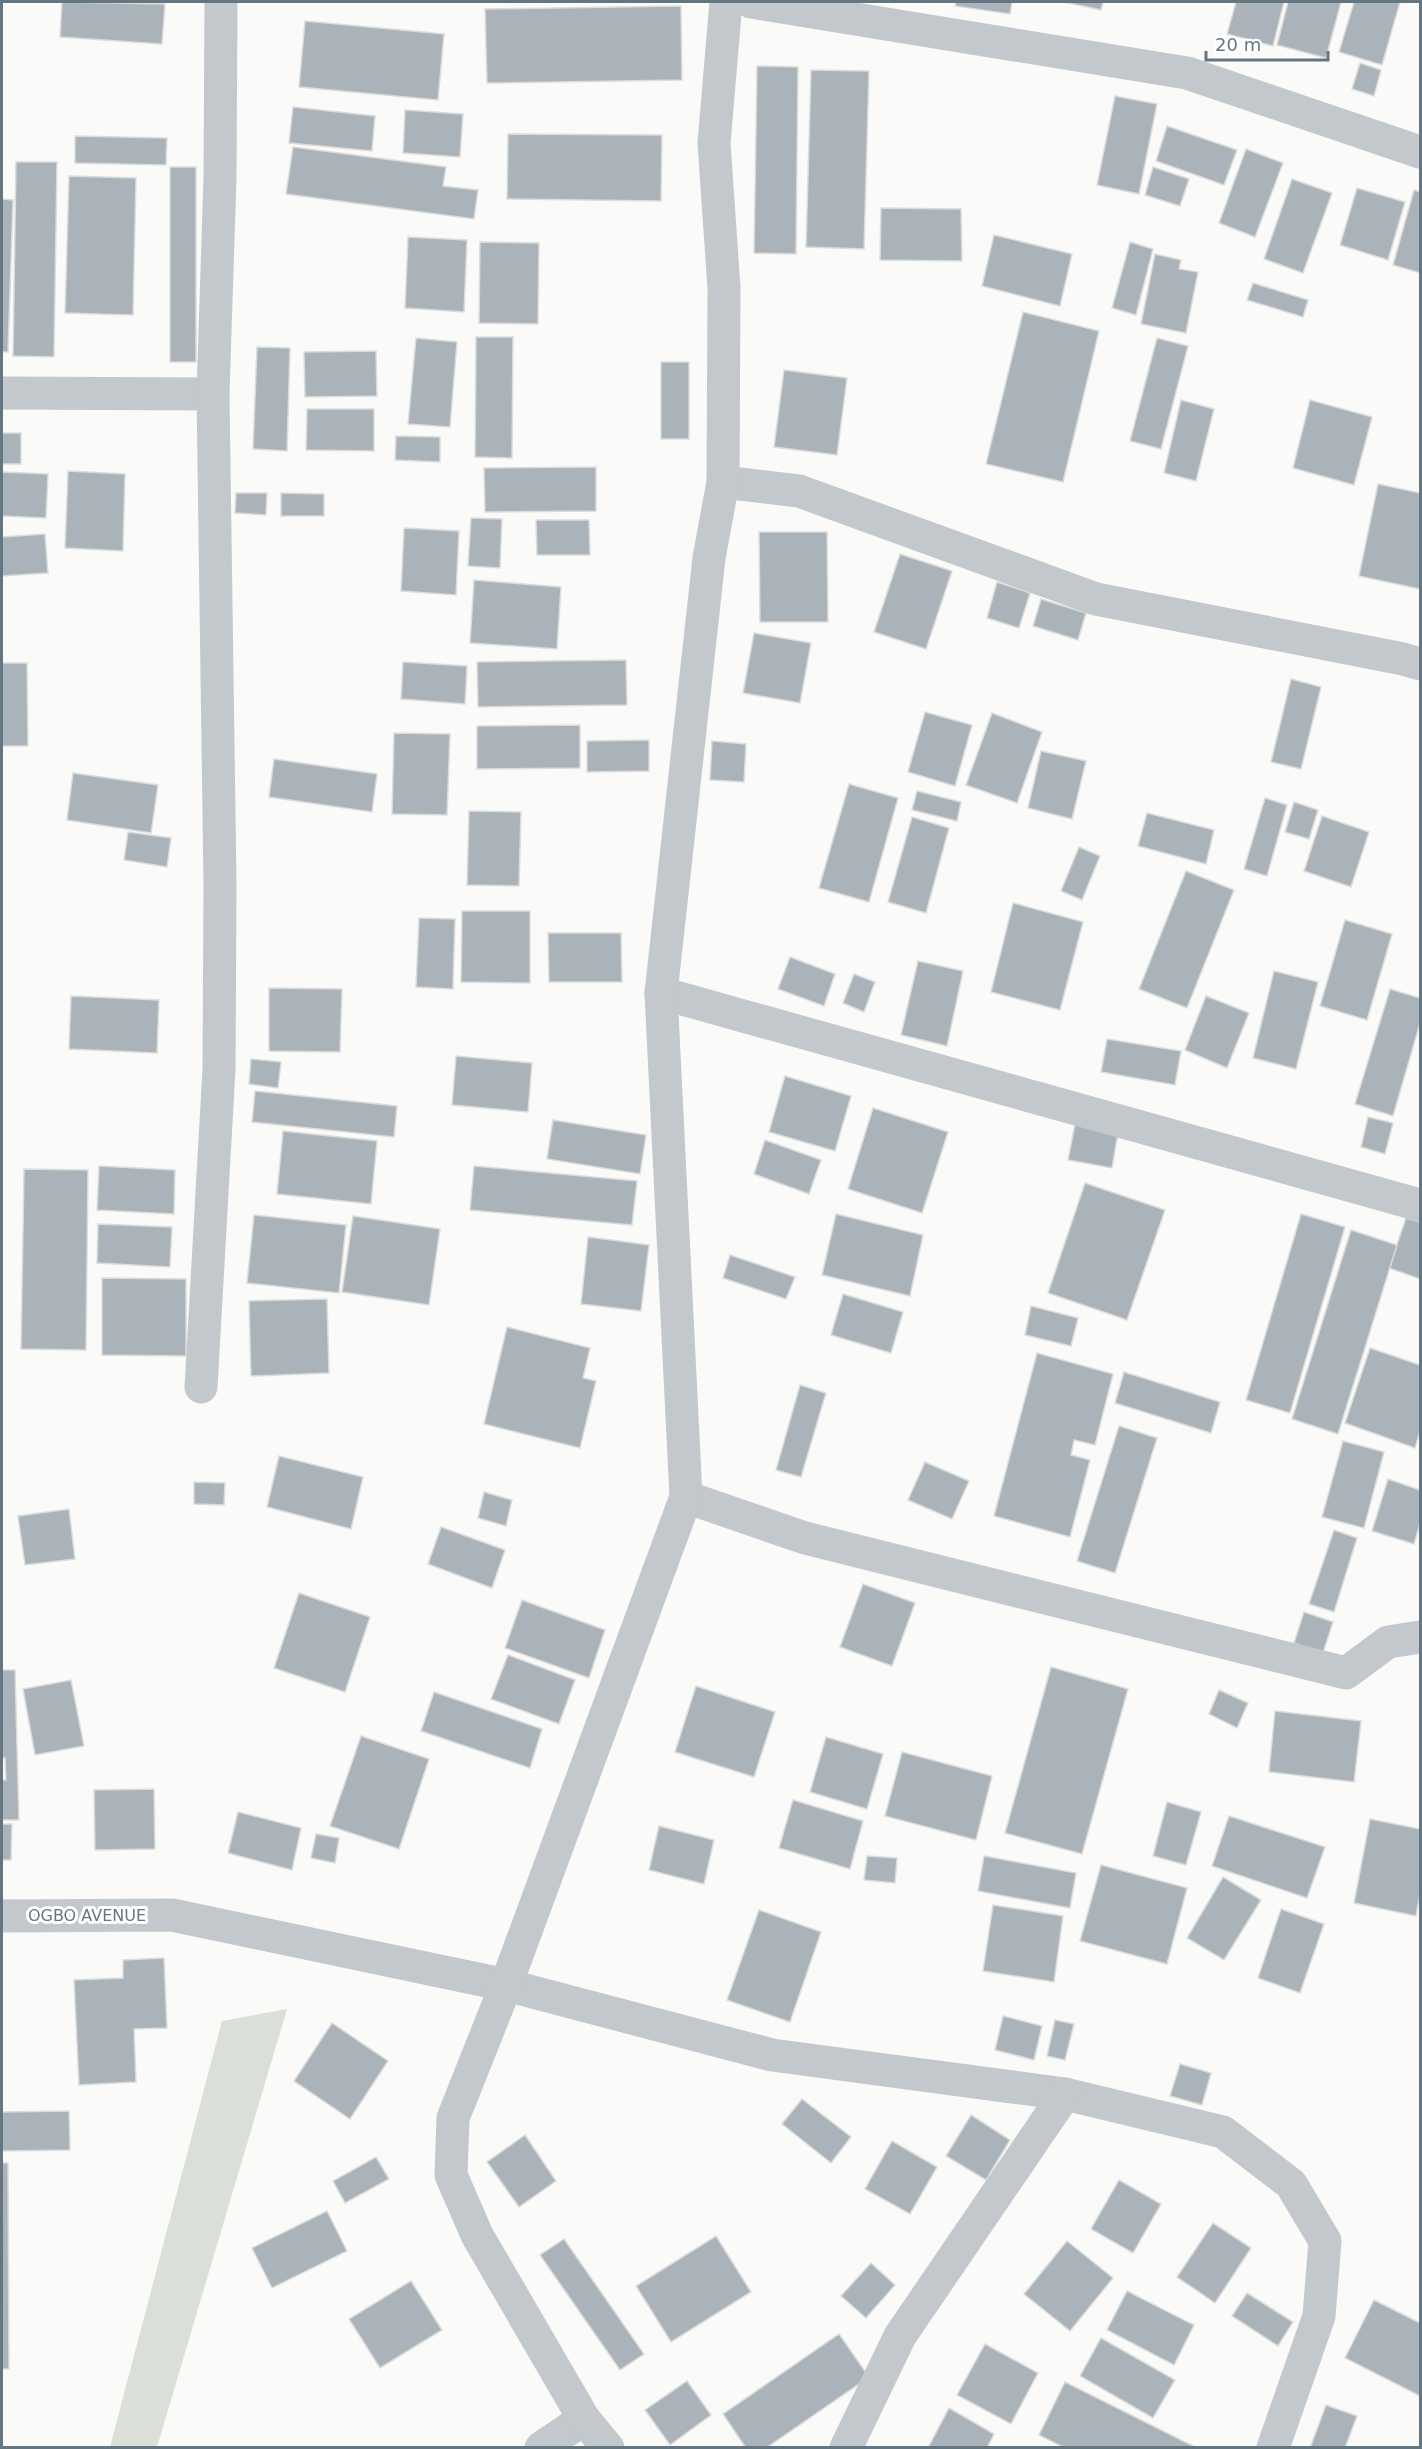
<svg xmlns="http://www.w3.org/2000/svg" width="1422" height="2449" font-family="'DejaVu Sans',sans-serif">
	<rect width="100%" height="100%" fill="#fafaf8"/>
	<!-- green -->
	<polygon fill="#dadfd7" points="287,2009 157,2447 110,2447 222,2021"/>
	<!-- building -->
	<g fill="#aab3b9" stroke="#dcdcda" stroke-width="1.5">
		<polygon points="62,2 165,4 162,44 60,37"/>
		<polygon points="956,2 1012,2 1010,14 955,6"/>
		<polygon points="1064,2 1103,2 1101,10"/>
		<polygon points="1236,2 1284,2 1273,46 1227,34"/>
		<polygon points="1288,2 1341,2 1326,58 1277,45"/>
		<polygon points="1354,2 1400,2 1382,65 1339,52"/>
		<polygon points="681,6 682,80 487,83 485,9"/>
		<polygon points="305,21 444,34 438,100 299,87"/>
		<polygon points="1360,63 1381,70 1374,96 1352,89"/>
		<polygon points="757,66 798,67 796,254 754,253"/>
		<polygon points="811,70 869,71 864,249 806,247"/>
		<polygon points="1115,96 1157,104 1139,194 1097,185"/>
		<polygon points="293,107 375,116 372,151 289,143"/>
		<polygon points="405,110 463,114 460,157 403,153"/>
		<polygon points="1167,126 1237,150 1224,185 1156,161"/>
		<polygon points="508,134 662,135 661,201 507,199"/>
		<polygon points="75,136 167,138 166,165 75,163"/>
		<polygon points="293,147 446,167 443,186 478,190 474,219 286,194"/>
		<polygon points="1246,149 1283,163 1255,237 1219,223"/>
		<polygon points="16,162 57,162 54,357 13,356"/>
		<rect x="170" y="167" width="26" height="195"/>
		<polygon points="1153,167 1189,179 1180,206 1145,195"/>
		<polygon points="69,176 136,178 133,315 65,313"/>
		<polygon points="1292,179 1332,193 1303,273 1264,259"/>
		<polygon points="1357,188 1405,202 1388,260 1340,245"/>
		<polygon points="1414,190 1420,192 1420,273 1393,265"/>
		<polygon points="2,199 13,200 8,352 2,352"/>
		<polygon points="881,208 961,209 962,261 880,260"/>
		<polygon points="994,235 1072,254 1060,306 982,286"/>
		<polygon points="408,237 467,240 464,312 405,308"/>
		<polygon points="480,242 539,243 538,324 479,323"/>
		<polygon points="1130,242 1153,249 1136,315 1112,308"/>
		<polygon points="1155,254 1181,260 1179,269 1198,272 1186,333 1141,324"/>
		<polygon points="1253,283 1308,300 1303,317 1247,300"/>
		<polygon points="1023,312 1099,331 1063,482 986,464"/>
		<polygon points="476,337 513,337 512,458 475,457"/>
		<polygon points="416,338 457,342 450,427 408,424"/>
		<polygon points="1157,338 1188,346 1161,449 1130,441"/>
		<polygon points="257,347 290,348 287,451 253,449"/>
		<polygon points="376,351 377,396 305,397 304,352"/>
		<rect x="661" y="362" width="28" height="77"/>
		<polygon points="784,370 847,378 837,455 774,447"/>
		<polygon points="1181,400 1214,409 1196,481 1164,473"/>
		<polygon points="1310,400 1372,417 1354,485 1293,468"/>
		<polygon points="307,409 374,409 374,451 306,450"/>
		<rect x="2" y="433" width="19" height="31"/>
		<polygon points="396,436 440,437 440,462 395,460"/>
		<polygon points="596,467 596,511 485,512 484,468"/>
		<polygon points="68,471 125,474 123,551 65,548"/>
		<polygon points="2,472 48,474 46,518 2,516"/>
		<polygon points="1378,484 1420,493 1420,589 1359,576"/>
		<polygon points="236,493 267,493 266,515 235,513"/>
		<polygon points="281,493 324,494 324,516 281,516"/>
		<polygon points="471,518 502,519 500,568 468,566"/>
		<polygon points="536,520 589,520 590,555 537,555"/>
		<polygon points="404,528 459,531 456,595 401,591"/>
		<polygon points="759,532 827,532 828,622 760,622"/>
		<polygon points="45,534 48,573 2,576 2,537"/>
		<polygon points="900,554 952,571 926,649 874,632"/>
		<polygon points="474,580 561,587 557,649 470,643"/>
		<polygon points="997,582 1030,593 1019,628 987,618"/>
		<polygon points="1041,599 1086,613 1078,640 1033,626"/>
		<polygon points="754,633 811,643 800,703 743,693"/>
		<polygon points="626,660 627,705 478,707 477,662"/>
		<polygon points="403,662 467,666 465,704 401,699"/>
		<polygon points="2,663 27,663 28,746 2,746"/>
		<polygon points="1291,679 1321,687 1301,769 1271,762"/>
		<polygon points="925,712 972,725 955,786 908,772"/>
		<polygon points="992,713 1042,732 1017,803 966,785"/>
		<polygon points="580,725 580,768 477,769 477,726"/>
		<polygon points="394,733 450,734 447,815 392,814"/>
		<polygon points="649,740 649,771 587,772 587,741"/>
		<polygon points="712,741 746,744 744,782 710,780"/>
		<polygon points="1041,751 1086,761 1072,819 1028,808"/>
		<polygon points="274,759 377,774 372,812 269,797"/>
		<polygon points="73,773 158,785 151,833 67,820"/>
		<polygon points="849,784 898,798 869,902 819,888"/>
		<polygon points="917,791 961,802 957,821 912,810"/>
		<polygon points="1265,798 1287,805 1267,876 1244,869"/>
		<polygon points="1294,802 1318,810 1309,839 1285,832"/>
		<polygon points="469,811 521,812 519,886 467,885"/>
		<polygon points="1147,813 1214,830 1206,864 1138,846"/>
		<polygon points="1322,816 1369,832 1351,887 1304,871"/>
		<polygon points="912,817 949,828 926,913 888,902"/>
		<polygon points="128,832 171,838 167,867 124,860"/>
		<polygon points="1079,847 1100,856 1082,900 1061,891"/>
		<polygon points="1186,871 1234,890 1187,1008 1139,989"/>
		<polygon points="1013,903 1083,922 1060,1010 991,992"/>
		<polygon points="462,911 530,911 530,983 461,982"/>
		<polygon points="419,918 455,919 453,989 416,987"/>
		<polygon points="1345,920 1392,934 1367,1020 1320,1006"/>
		<polygon points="548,933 621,933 622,982 549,982"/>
		<polygon points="790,957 835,974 824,1006 778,989"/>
		<polygon points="918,961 963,971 947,1046 901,1035"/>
		<polygon points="1274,971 1318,982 1296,1069 1253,1058"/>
		<polygon points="854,974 875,982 864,1012 843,1003"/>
		<polygon points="269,988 342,989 340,1052 269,1051"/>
		<polygon points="1390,989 1420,998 1420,1023 1393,1116 1355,1104"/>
		<polygon points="71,996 159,1000 157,1053 69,1049"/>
		<polygon points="1206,996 1249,1013 1227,1068 1185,1050"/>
		<polygon points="1107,1039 1181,1051 1175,1085 1101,1072"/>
		<polygon points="456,1056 532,1063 528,1112 452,1105"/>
		<polygon points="251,1059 281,1062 278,1088 249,1084"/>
		<polygon points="785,1076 851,1096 835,1151 769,1132"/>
		<polygon points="255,1091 397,1106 394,1137 252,1122"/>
		<polygon points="873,1108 948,1132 922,1213 848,1189"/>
		<polygon points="1368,1117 1393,1123 1385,1154 1361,1147"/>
		<polygon points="1076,1119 1119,1127 1112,1168 1068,1160"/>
		<polygon points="553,1120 646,1135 640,1174 547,1159"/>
		<polygon points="283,1131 377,1141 371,1204 277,1194"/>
		<polygon points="765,1140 821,1160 809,1194 754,1174"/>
		<polygon points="99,1166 175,1170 174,1214 97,1210"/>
		<polygon points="474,1166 637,1181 632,1225 470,1210"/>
		<polygon points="24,1169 88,1170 86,1350 21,1349"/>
		<polygon points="1085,1183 1165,1210 1127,1320 1048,1293"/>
		<polygon points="836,1214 923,1235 910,1296 822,1275"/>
		<polygon points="1301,1214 1345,1227 1290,1413 1246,1400"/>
		<polygon points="254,1215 346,1225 339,1293 247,1283"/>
		<polygon points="353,1216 440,1229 429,1305 342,1292"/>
		<polygon points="1406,1218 1420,1222 1420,1279 1389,1268"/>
		<polygon points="98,1224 172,1227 170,1267 97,1263"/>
		<polygon points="1351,1230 1397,1245 1338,1434 1292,1419"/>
		<polygon points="588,1237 649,1245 641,1311 581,1304"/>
		<polygon points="730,1255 795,1277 786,1299 723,1278"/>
		<polygon points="102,1278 186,1279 186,1356 102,1355"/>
		<polygon points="843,1294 903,1312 891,1353 831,1335"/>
		<polygon points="327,1299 329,1373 251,1376 249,1301"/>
		<polygon points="1031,1306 1078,1318 1071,1346 1025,1335"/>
		<polygon points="507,1327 590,1348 583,1378 596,1381 580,1448 484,1424"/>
		<polygon points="1370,1348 1420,1365 1420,1431 1415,1448 1345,1423"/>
		<polygon points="1037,1353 1113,1374 1095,1445 1074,1440 1071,1455 1090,1460 1070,1537 994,1516"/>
		<polygon points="1124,1372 1220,1402 1211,1433 1115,1403"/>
		<polygon points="800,1385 826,1393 801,1477 776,1470"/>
		<polygon points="1119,1426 1157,1438 1115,1573 1077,1561"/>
		<polygon points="1343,1441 1384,1452 1364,1528 1322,1517"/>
		<polygon points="279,1456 363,1477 351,1529 267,1507"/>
		<polygon points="925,1462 969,1481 952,1519 908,1500"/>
		<polygon points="1388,1479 1420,1490 1420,1523 1414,1544 1372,1531"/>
		<polygon points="194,1482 225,1483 224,1505 194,1504"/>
		<polygon points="484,1492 512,1500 506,1526 478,1518"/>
		<polygon points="69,1509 75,1559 25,1565 18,1516"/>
		<polygon points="441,1527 505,1550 492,1588 428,1564"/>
		<polygon points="1334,1530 1357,1538 1334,1612 1309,1604"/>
		<polygon points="863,1584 915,1603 892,1666 840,1647"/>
		<polygon points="299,1593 370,1617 345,1692 274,1668"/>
		<polygon points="522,1600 605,1630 589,1678 505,1648"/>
		<polygon points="1304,1612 1333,1622 1323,1653 1294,1643"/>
		<polygon points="508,1655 575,1680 559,1724 491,1699"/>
		<polygon points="1051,1667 1128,1689 1082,1854 1005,1833"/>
		<polygon points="2,1670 15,1670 19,1820 2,1820 2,1780 6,1780 5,1758 2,1758"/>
		<polygon points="71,1680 84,1746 35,1755 23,1689"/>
		<polygon points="696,1686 775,1712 754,1777 675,1752"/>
		<polygon points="1219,1690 1248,1703 1237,1728 1209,1714"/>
		<polygon points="434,1692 542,1729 530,1768 421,1731"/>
		<polygon points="1275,1711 1361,1721 1354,1782 1269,1772"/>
		<polygon points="361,1736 429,1759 399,1849 330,1826"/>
		<polygon points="826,1737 883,1754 867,1809 810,1792"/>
		<polygon points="902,1752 992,1776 976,1840 885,1816"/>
		<polygon points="154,1789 155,1849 95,1850 94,1790"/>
		<polygon points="793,1800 863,1821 850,1869 779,1848"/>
		<polygon points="1167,1802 1201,1812 1186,1865 1153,1856"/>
		<polygon points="238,1812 301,1828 292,1870 228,1853"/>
		<polygon points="1229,1816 1325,1847 1307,1898 1212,1866"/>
		<polygon points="1370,1819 1420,1829 1420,1893 1416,1916 1354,1903"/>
		<polygon points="2,1824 12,1824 11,1860 2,1860"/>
		<polygon points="659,1826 714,1840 704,1884 649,1870"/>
		<polygon points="316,1834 339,1838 335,1863 311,1858"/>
		<polygon points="867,1856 897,1858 895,1883 864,1880"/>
		<polygon points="984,1856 1076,1873 1070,1908 978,1891"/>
		<polygon points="1101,1865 1187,1888 1167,1964 1080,1941"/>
		<polygon points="1223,1877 1261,1900 1224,1960 1187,1938"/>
		<polygon points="993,1905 1063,1916 1054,1982 983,1971"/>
		<polygon points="1281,1909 1324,1924 1300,1993 1258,1978"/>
		<polygon points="759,1910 821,1932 790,2022 727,2000"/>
		<polygon points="164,1958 167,2028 134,2029 136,2082 79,2085 74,1980 123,1978 123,1960"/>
		<polygon points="1003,2016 1042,2026 1034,2060 995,2050"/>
		<polygon points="1055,2020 1074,2024 1065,2060 1047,2056"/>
		<polygon points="332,2023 388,2061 350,2119 294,2081"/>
		<polygon points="1180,2064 1211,2073 1202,2105 1170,2096"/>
		<polygon points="802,2099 851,2137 831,2163 782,2124"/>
		<polygon points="69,2111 70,2150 2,2151 2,2112"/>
		<polygon points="971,2115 1010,2140 986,2180 946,2156"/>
		<polygon points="525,2135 556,2181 519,2207 487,2162"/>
		<polygon points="892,2141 937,2167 910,2214 865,2189"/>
		<polygon points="376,2157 389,2179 345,2203 333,2181"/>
		<polygon points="2,2163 8,2163 9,2369 2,2369"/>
		<polygon points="1119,2180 1161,2204 1133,2253 1091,2229"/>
		<polygon points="327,2211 347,2251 272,2288 252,2248"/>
		<polygon points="1213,2223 1251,2248 1215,2303 1177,2277"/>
		<polygon points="716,2236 751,2292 671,2342 636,2286"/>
		<polygon points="564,2239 644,2354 620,2370 540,2255"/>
		<polygon points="1067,2241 1113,2278 1070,2331 1024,2294"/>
		<polygon points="871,2263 895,2285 866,2318 841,2296"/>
		<polygon points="411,2281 442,2330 380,2368 349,2319"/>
		<polygon points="1127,2291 1194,2325 1174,2365 1107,2330"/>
		<polygon points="1247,2293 1293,2322 1278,2346 1232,2316"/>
		<polygon points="1374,2300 1420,2323 1420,2396 1345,2358"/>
		<polygon points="839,2334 869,2377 766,2448 746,2448 723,2414"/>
		<polygon points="1101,2338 1175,2380 1153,2418 1080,2376"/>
		<polygon points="985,2344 1038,2373 1011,2424 957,2395"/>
		<polygon points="687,2381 711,2415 670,2445 645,2410"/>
		<polygon points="1065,2382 1197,2448 1065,2448 1039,2435"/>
		<polygon points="1326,2405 1357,2416 1345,2448 1310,2448"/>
		<polygon points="949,2408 994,2434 987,2448 928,2448"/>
	</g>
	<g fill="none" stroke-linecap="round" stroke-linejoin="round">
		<!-- minor -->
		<g stroke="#c3c8cc" stroke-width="33">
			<polyline points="751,2 1187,73 1420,152"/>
			<polyline points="2,393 213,394"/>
			<polyline points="723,482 799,491 1096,599 1403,659 1420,664"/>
			<polyline points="661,993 1420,1205"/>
			<polyline points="201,1387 219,1069 220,885 213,394 220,177 221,2"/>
			<polyline points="686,1497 805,1538 1346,1673 1388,1642 1420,1637"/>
			<polyline points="2,1916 172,1915 506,1985 772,2055 1065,2094 1223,2132 1291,2184 1325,2241 1319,2316 1273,2448"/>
			<polyline points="541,2448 584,2419"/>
			<polyline points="608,2448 584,2419 477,2235 451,2175 453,2118 506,1985 686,1497 661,993 709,558 723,482 724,288 714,143 726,2"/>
			<polyline points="846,2448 900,2336 1065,2094"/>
		</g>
	</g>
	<g text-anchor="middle" stroke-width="6" stroke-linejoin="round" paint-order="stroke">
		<!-- street labels -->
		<g font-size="16" fill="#657683" stroke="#fff">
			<text x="87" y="1921">OGBO AVENUE</text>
		</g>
	</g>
	<!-- border -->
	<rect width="1422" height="2449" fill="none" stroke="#657683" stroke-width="6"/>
	<!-- scale -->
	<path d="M1206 51v9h122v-9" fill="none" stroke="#657683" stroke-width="3"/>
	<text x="1215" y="51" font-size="18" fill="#657683" stroke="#ffffff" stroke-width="4.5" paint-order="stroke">20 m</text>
</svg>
